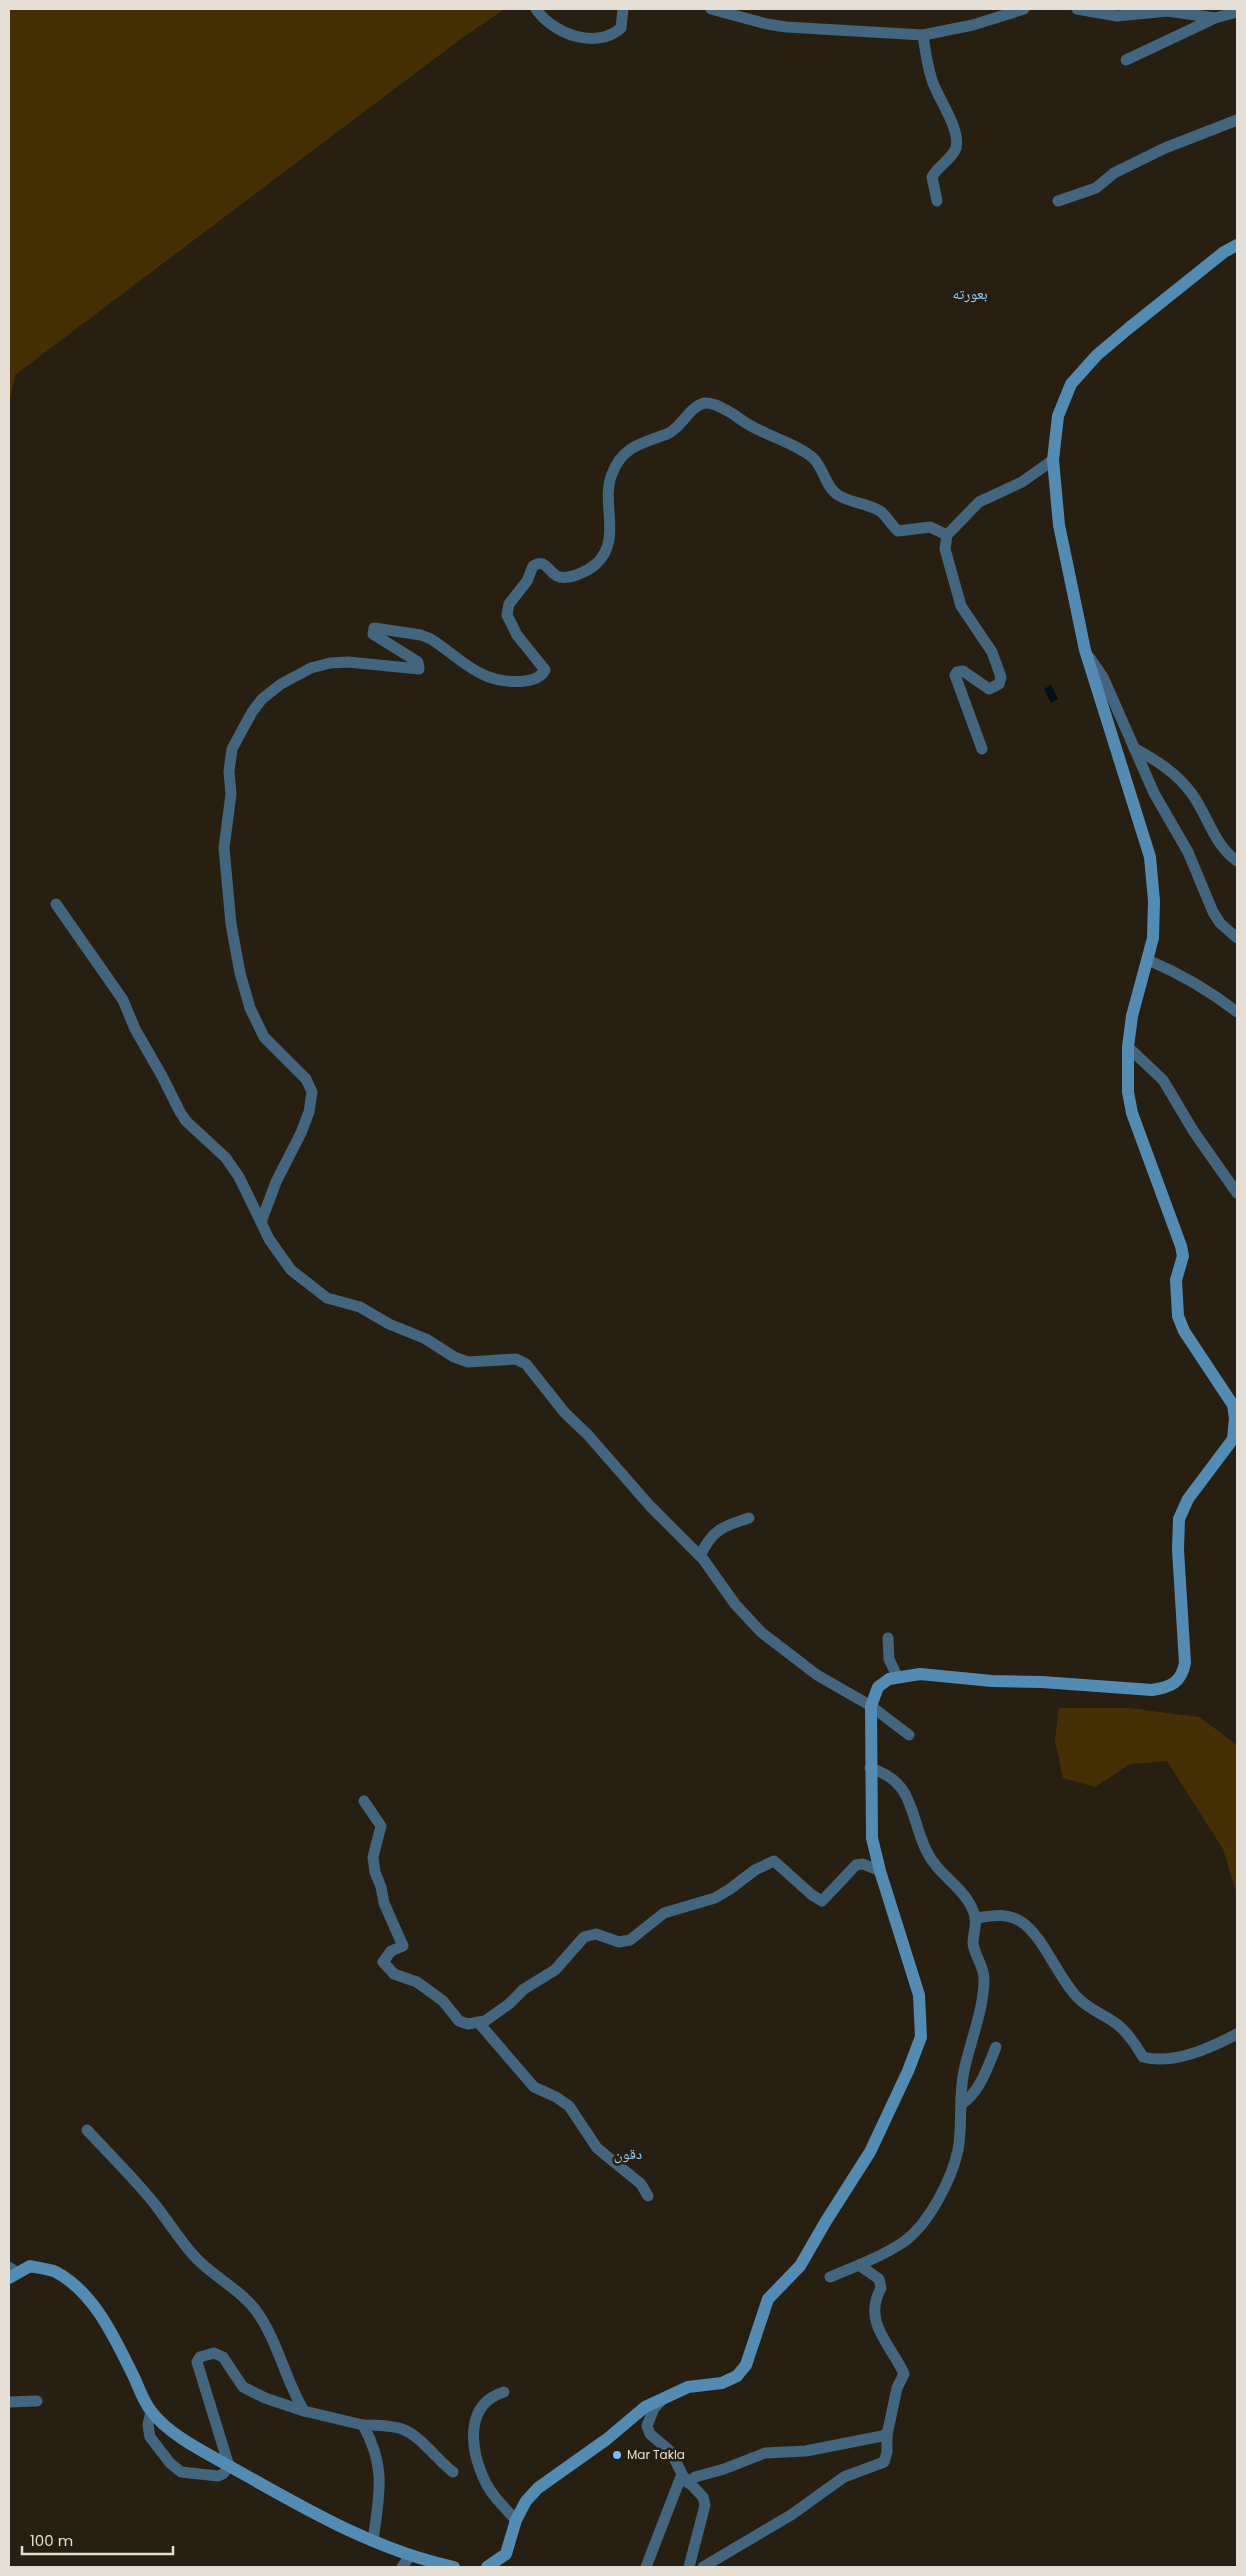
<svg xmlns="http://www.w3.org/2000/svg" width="1246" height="2576" font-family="Poppins,'Noto Naskh Arabic',sans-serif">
	<rect width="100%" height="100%" fill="#271f11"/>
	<!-- green -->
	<g fill="#453006">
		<polygon points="9,9 505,9 462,38 15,375 9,405"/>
		<polygon points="1059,1708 1129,1708 1199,1717 1237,1745 1237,1895 1223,1849 1167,1761 1130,1764 1095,1787 1063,1778 1055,1741"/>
	</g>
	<!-- water -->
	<polygon fill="#040e17" points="1051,685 1058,699 1051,703 1044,689"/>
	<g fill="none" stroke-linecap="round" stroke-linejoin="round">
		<!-- street -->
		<g stroke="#43657e" stroke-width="11">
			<path d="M536,9C553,34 596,50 621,28L623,9"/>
			<polyline points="711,9 767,24 786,27 923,35 973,25 1024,9"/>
			<polyline points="1077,9 1117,16 1168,11 1215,18 1237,12"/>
			<path d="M923,35C925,50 927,65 932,80C938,99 961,129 956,148C952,159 938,166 932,177L937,201"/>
			<polyline points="1126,60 1215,18"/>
			<polyline points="1058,201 1096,188 1114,173 1165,148 1237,120"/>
			<polyline points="1090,658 1103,677 1154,793 1188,852 1213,912 1220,923 1237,938"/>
			<path d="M1134,748C1156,760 1177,773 1192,794C1208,816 1214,845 1237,861"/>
			<polyline points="982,749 955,675 957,672 963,671 989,689 999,684 1001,677 992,652 961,606 945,549 947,535 979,502 1022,482 1053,460"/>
			<polyline points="56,904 123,1000 135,1029 162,1076 180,1112 186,1121 226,1158 239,1177 261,1222"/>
			<path d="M1148,960C1181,974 1210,991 1237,1012"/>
			<polyline points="1128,1047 1163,1080 1194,1132 1237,1193"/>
			<path d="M700,1556C712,1530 723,1526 749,1518"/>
			<polyline points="888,1638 889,1659 897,1676"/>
			<path d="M909,1735L871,1706L817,1675L761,1632L735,1604L703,1559L650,1506L588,1435L565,1413L526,1364L516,1359L468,1362L454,1357L426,1339L389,1324L360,1307L327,1298L291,1270L269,1239L261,1222L276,1182L301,1133L309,1112L312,1092L306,1079L264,1037L250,1008L240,973L231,924L224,848L231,794L229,771L232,749L252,712L262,699L281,684L311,668L330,663L348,662L419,669L418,662L373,634L374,628L421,635L431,639C463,660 482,686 525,681C533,680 541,678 545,670L517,635L507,615L509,604L527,581L533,566C546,558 547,571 557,576C568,581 588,571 596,564C623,539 600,503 612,474C622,446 643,443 667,434C682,428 689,406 705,403C715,402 725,410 733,414C741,420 750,426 759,430C776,439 798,445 813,458C824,468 825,487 838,495C850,503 867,503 880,511C887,516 891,525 898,531L930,527L947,535"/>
			<polyline points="364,1801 381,1826 373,1857 375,1872 381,1887 384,1903 403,1946 391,1951 383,1962 394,1974 417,1982 443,2001 459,2021 468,2024 485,2021 509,2004 524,1989 555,1970 584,1937 596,1934 619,1942 630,1940 664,1913 715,1898 730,1889 755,1870 774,1861 812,1895 822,1901 856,1865 863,1864 880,1871"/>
			<path d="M975,1918C992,1916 1005,1912 1020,1921C1043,1935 1057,1976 1077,1997C1088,2009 1101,2013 1114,2022C1127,2031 1135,2044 1143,2057C1174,2065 1210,2048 1237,2034"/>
			<polyline points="478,2022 534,2087 556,2097 569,2106 597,2148 641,2184 648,2196"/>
			<path d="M962,2104C981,2090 987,2068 996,2047"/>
			<path d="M87,2130C110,2155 136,2180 157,2207C170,2224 181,2242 196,2258C214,2277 238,2288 254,2308C278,2339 284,2378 304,2411L363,2425C387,2468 379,2495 373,2541"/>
			<path d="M859,2265L879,2279L881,2288C862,2323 891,2344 904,2374L897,2388L887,2435"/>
			<polyline points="9,2267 18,2273"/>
			<path d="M830,2277C855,2267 883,2256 905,2241C929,2223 952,2179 958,2150C963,2124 958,2097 964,2071C970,2042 984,2009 984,1979C984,1966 974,1955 973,1943C973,1933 978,1922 974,1913C965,1887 937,1875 926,1850C909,1814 915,1782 870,1768"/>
			<path d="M504,2392C465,2404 470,2447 483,2477C490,2494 504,2507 516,2520"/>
			<polyline points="9,2402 37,2401"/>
			<polyline points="151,2411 148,2425 150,2437 170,2463 181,2472 218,2476 223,2474 229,2466 197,2362 200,2357 214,2353 223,2357 243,2387 265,2398 304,2411"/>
			<path d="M363,2425C376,2425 390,2425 402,2429C420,2435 437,2460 453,2472"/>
			<polyline points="684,2477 703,2497 705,2505 689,2567"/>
			<polyline points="688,2483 695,2477 724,2469 765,2453 806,2451 887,2435 887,2452 884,2462 844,2477 791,2515 703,2567"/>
			<polyline points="402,2567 410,2556"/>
			<polyline points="646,2567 682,2474 671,2452 650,2434 647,2426 654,2408 663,2399"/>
		</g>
		<!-- secondary -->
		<g stroke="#538bb3" stroke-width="12">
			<path d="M9,2278L30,2266C38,2268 49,2269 56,2272C95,2293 115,2339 134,2377C139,2388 143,2401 151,2411C169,2435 204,2452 231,2467C302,2507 374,2550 454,2567"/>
			<path d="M487,2567L506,2554L516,2520L526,2501L538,2488L607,2439L645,2407L688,2387L722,2383L737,2376L746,2365L768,2299L800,2266L826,2221L870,2152L908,2071L921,2037L919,1995L880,1871L872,1838L871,1706L878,1687L889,1679L920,1674L992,1681L1042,1682L1152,1690C1171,1687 1181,1683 1185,1663L1178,1550L1179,1519L1188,1499L1233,1439L1235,1418L1233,1405L1184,1331L1178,1316L1176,1280L1183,1256L1181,1246L1132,1113L1128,1092V1047L1132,1016L1153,938L1154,901L1150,857L1085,650L1059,525L1053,460L1058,416L1071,384L1097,355L1129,328L1224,252L1237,245"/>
		</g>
	</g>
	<!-- markers -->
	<circle fill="#74c0f6" stroke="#271f11" stroke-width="2" cx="617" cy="2455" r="5"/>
	<g text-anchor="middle" stroke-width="5" stroke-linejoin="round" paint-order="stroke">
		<!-- poi labels -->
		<g font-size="12" fill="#e4ded5" stroke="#271f11" text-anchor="start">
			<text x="627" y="2459">Mar Takla</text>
		</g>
		<!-- quarter labels -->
		<g font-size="15" fill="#97cdf5" stroke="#271f11">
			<text x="970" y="299">بعورته</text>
			<text x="628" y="2159">دقون</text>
		</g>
	</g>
	<!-- border -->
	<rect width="1246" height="2576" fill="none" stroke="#e4ded5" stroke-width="20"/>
	<!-- scale -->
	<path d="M22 2546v8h151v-8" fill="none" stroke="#e4ded5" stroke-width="2.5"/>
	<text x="30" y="2546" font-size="15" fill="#e4ded5" stroke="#271f11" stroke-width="4" paint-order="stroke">100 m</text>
</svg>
